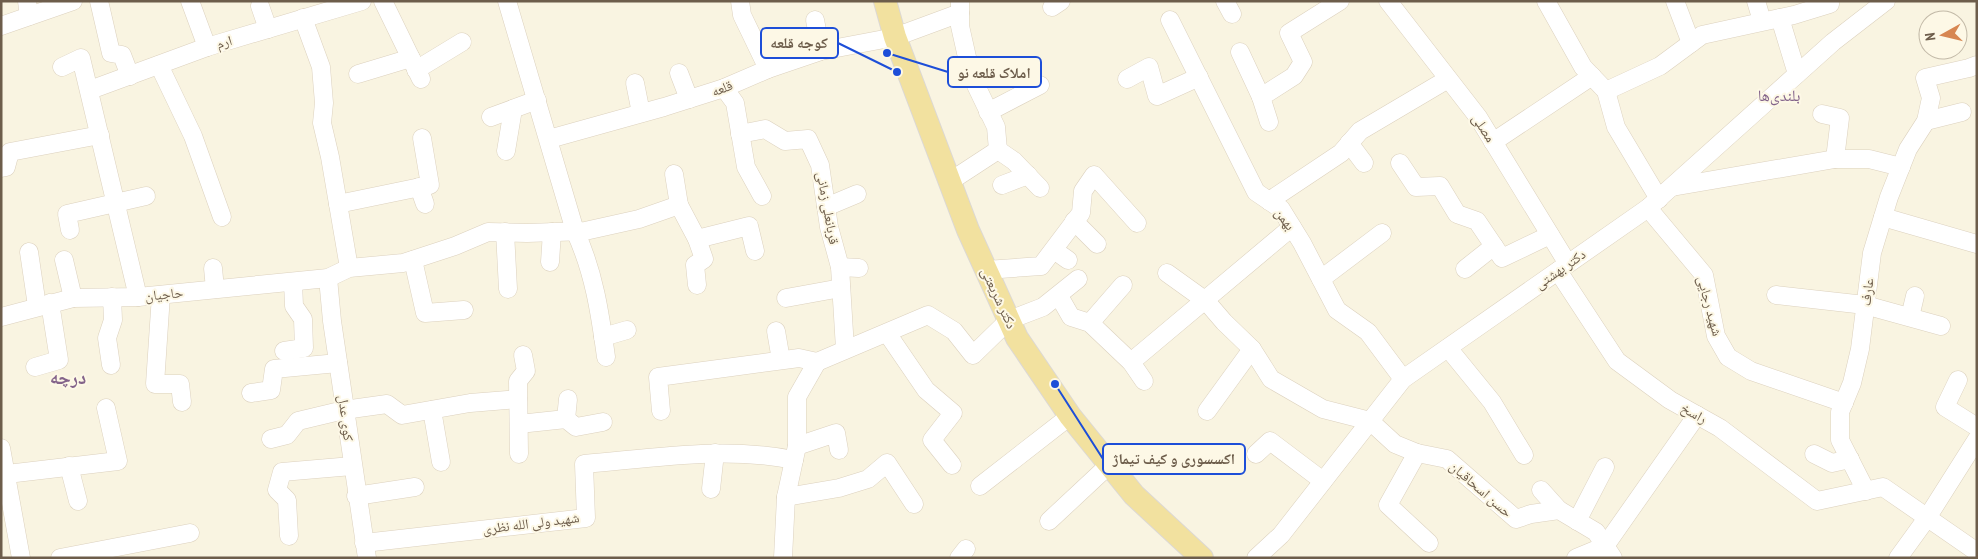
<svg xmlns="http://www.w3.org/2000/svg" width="1978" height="559" font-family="'PT Sans Narrow','Noto Naskh Arabic',sans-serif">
	<rect width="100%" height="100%" fill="#f9f4e1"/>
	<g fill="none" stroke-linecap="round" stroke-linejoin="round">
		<!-- minor casing -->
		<g stroke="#dcd1be" stroke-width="19">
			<g id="minor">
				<polyline points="27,1 29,16"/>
				<polyline points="99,1 111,53 122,55 130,76"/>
				<polyline points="190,1 207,47"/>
				<polyline points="383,1 421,79"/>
				<path d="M507,1L575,231C594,272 600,313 606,357"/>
				<polyline points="740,1 742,15 768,69"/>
				<polyline points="1225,1 1232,14"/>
				<polyline points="1388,1 1478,117 1568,264"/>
				<polyline points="1546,1 1583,67 1606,91 1616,127 1659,199"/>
				<polyline points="1675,1 1691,43"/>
				<polyline points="1756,1 1762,21"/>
				<polyline points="960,2 960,26 971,75 996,127 998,150"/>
				<polyline points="260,6 268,29"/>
				<polyline points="1052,7 1061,1"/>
				<polyline points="303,18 321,67 324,103 322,123 330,157 349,268"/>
				<polyline points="1780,18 1797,74"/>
				<polyline points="815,20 821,51"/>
				<polyline points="1170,20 1256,192 1281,209 1302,243 1337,310 1368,332 1403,379"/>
				<polyline points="1,26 73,1"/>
				<polyline points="1240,52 1261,97"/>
				<polyline points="159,65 193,136 222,217"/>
				<polyline points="62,67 81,58 138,297"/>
				<polyline points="416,70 462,42"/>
				<polyline points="679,73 689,99"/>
				<polyline points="358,74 411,58"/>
				<polyline points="1127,79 1149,67 1157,96 1199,77"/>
				<polyline points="635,83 641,113"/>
				<polyline points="724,88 735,103 746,167 762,196"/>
				<polyline points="90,90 207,47 362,1"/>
				<polyline points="1606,91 1660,66 1702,35 1794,15 1830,4"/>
				<polyline points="988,112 1040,85"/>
				<polyline points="1822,114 1840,118 1835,159"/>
				<polyline points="491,117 537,100"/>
				<polyline points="1926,121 1962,112"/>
				<polyline points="1269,122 1261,97 1294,76 1303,62 1289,33 1340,1"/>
				<polyline points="740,134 765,129 785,141 808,139 820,165 829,227 840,267 845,349"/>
				<polyline points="549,139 664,107 724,88 768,69 821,51 895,37 960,13"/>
				<polyline points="1493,142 1592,76"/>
				<polyline points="1349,143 1364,163"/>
				<polyline points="998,150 1014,161 1040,188"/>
				<polyline points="506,151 513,109"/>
				<polyline points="1400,163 1416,187 1440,186 1457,214 1477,221 1502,258 1550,235"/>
				<polyline points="1,168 6,167 10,152 100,135"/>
				<polyline points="674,174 679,205"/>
				<polyline points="949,182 998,150"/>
				<polyline points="1002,185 1028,175"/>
				<polyline points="419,187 425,204"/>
				<polyline points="1672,187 1835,159 1869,159 1901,167"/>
				<polyline points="1269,201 1341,153 1360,131 1448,79"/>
				<polyline points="338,204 430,185 422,138"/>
				<polyline points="826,207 857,194"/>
				<polyline points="1648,208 1704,275 1716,336 1728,357 1751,371 1844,403"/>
				<polyline points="1883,217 1977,244"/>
				<polyline points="1074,221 1097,244"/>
				<polyline points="70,230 67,214 146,196"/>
				<polyline points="505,232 508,289"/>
				<polyline points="697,239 749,226 755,251"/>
				<polyline points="1054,250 1068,260"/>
				<polyline points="29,252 37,306"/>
				<polyline points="64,260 73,298"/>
				<polyline points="413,260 425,313 464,310"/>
				<polyline points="550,262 552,232"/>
				<polyline points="840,267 859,268"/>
				<polyline points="213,268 215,289"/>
				<polyline points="1465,269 1494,246"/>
				<polyline points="986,270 1041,266 1081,213 1083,191 1094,175 1137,223"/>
				<polyline points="1558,271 1617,361 1670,400 1720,428 1817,501 1883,487 1977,552"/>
				<polyline points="1167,273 1206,301 1224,322 1252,349 1271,379 1323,409 1370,421 1395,444 1417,453 1447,459 1516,519 1531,514 1559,510 1596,532 1613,558"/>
				<polyline points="328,278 332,321 367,558"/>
				<polyline points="1321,279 1382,233"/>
				<polyline points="161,295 155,384 180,384 182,402"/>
				<polyline points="1776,295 1865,305 1941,326"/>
				<polyline points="1059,296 1071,317 1090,323 1131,362 1144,381"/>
				<polyline points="786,298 841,288"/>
				<polyline points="1,317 73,298 138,297 328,278 349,268 403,263 455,246 488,232 527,233 585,231 639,219 679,205 697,239 704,259 695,265 697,285"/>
				<polyline points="1910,317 1915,296"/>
				<polyline points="1090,323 1123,285"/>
				<polyline points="776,331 781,360"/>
				<polyline points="887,333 926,390 953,413 932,440 952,465"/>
				<polyline points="603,337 627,330"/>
				<polyline points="1448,348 1492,402 1524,455"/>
				<polyline points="284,351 304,348 303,319 294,306 293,282"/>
				<polyline points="817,362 928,315 954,331 973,355 1009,320 1043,307 1078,279"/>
				<polyline points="1131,362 1292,227"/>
				<polyline points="111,365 107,338 113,320 112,297"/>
				<polyline points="35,367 59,360 50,303"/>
				<polyline points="1958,380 1945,407 1977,427"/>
				<polyline points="251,393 271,390 274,369 338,363"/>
				<polyline points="432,410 441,462"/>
				<polyline points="661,411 658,377 799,358 817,362"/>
				<polyline points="1207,411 1252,349"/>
				<polyline points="566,419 568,399"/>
				<polyline points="519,424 566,419 576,427 603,422"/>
				<polyline points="271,439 287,435 298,421 344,410 387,404 402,415 470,403 518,399"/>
				<polyline points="797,446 836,433 839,450"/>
				<polyline points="1,448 21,558"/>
				<polyline points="1417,453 1388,505 1429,543"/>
				<polyline points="519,454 518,381 526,371 523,355"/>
				<polyline points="1256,454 1270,441 1323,481"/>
				<polyline points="1814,454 1832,463 1850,459"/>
				<polyline points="69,466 78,501"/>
				<polyline points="7,474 118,461 106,408"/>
				<polyline points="980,486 1070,416"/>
				<polyline points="711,489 715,453"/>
				<polyline points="1541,490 1559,510"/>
				<polyline points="1866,491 1840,440 1840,412 1852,383 1860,349 1872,253 1889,197 1908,149 1926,121 1931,98 1925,78 1969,68 1977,65"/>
				<polyline points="356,496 415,487"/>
				<polyline points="786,497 839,488 868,479 887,463 914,504"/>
				<polyline points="1049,521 1109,465"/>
				<polyline points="1577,521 1605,467"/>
				<polyline points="289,536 287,500 277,490 282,472 352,466"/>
				<path d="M364,543L586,518L584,464C654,458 725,446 794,460"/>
				<polyline points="60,558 190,533"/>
				<polyline points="783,558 786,497 797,446 797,397 817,362"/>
				<polyline points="959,558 966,549"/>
				<polyline points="1256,558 1281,535 1403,379 1648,208 1833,42 1886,1"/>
				<polyline points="1576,558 1605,546 1697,415"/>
				<polyline points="1898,558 1927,518 1977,439"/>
			</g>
		</g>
		<!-- major casing -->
		<g stroke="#dcd8d4" stroke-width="24">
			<polyline id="major" points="885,1 895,37 968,230 1017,338 1070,416 1134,495 1202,558"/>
		</g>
		<!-- minor -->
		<use href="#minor" stroke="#fff" stroke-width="18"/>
		<!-- major -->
		<use href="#major" stroke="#f2e19f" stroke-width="22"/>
	</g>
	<g text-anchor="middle" stroke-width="4" stroke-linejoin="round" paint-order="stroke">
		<!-- street labels -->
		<g font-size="14" fill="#6d5d4b" stroke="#fdf8e6">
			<text transform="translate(224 42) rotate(-16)" y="5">ارم</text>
			<text transform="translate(722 88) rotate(-21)" y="5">قلعه</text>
			<text transform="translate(1484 128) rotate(57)" y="5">مصلی</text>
			<text transform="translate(828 208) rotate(80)" y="5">قربانعلی زمانی</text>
			<text transform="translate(1285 219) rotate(53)" y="5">بهمن</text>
			<text transform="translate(1560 269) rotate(-35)" y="5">دکتر بهشتی</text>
			<text transform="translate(1867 292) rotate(-83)" y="5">عارف</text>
			<text transform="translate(164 294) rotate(-6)" y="5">حاجیان</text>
			<text transform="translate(999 298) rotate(65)" y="5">دکتر شریعتی</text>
			<text transform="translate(1710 306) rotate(75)" y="5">شهید رجایی</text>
			<text transform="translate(1694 413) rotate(29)" y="5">راسخ</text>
			<text transform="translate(346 418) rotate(83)" y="5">کوی عدل</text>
			<text transform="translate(1481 489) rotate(41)" y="5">حسن اسحاقیان</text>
			<text transform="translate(531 523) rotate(-7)" y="5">شهید ولی الله نظری</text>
		</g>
		<!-- quarter labels -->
		<g font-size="16" fill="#83638a" stroke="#fdf8e6">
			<text x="1779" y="101">بلندی‌ها</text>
		</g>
		<!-- district labels -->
		<g font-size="19" font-weight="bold" fill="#83638a" stroke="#fdf8e6">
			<text x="68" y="384">درچه</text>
		</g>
	</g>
	<!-- callouts -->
	<path fill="none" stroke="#1d4ed8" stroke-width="2" d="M897 72L838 43M887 53L948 72M1055 384L1103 459"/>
	<g fill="#1d4ed8" stroke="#fdf8e6" stroke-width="2">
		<circle cx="897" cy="72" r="5"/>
		<circle cx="887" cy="53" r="5"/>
		<circle cx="1055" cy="384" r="5"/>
	</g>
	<g fill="#fdf8e6" stroke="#1d4ed8" stroke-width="2">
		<rect x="761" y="28" width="77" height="30" rx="5"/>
		<rect x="948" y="57" width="93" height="30" rx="5"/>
		<rect x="1103" y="444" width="142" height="30" rx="5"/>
	</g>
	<g font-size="15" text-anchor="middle" font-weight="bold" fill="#6d5d4b">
		<text x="799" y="48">کوجه قلعه</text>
		<text x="994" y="78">املاک قلعه نو</text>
		<text x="1174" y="464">اکسسوری و کیف تیماژ</text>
	</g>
	<!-- border -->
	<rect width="1978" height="559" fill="none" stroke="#6d5d4b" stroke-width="5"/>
	<!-- north arrow -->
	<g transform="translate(1943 35) rotate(262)"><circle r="24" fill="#fdf8e6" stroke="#c3baa8"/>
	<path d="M0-4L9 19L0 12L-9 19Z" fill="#d78651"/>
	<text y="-8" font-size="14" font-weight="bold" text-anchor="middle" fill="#6d5d4b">N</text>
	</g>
</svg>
